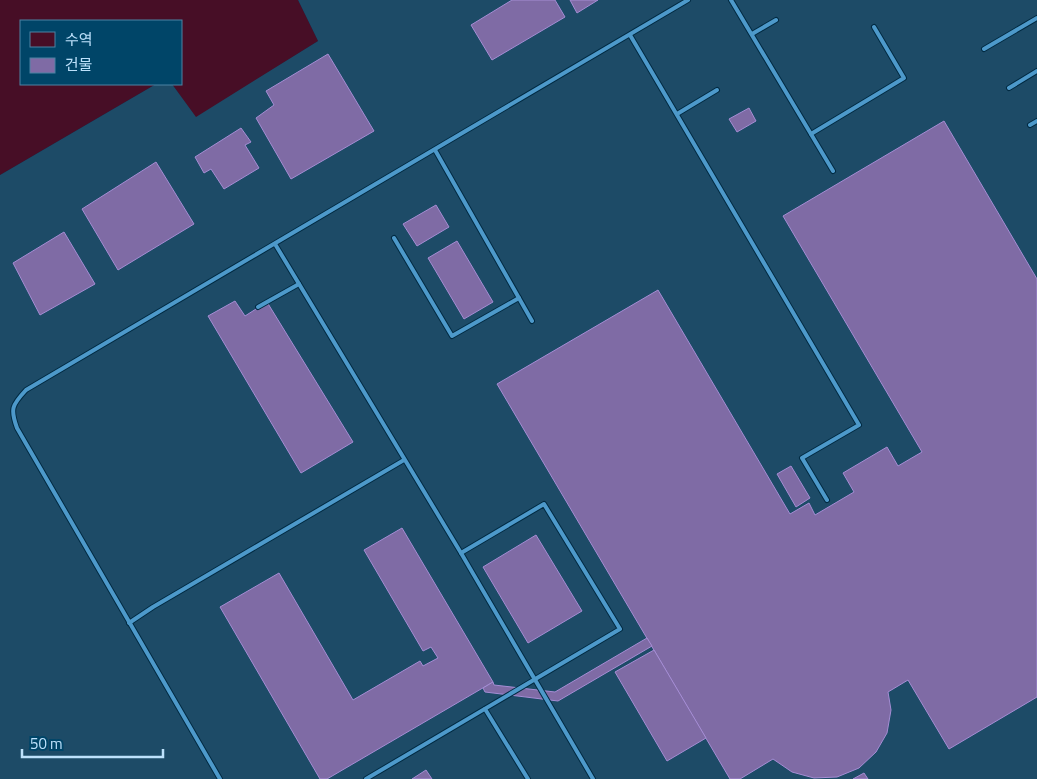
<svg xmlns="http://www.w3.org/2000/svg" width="1037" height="779" font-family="'Titillium Web','Noto Sans KR',sans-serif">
	<rect width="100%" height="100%" fill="#004568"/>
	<!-- built -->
	<polygon fill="#1d4b67" points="298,0 1037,0 1037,779 0,779 0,175 156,84 172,84 196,116 318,41"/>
	<!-- water -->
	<polygon fill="#470e26" points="0,0 298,0 318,41 196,117 172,84 181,84 181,21 21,21 21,84 156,84 0,175"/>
	<!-- building -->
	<g fill="#7f6ba5" stroke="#a58dd4">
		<polygon points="512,0 555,0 565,17 492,60 471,25"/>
		<polygon points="570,0 598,0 577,13"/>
		<polygon points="328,54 374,131 291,179 256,118 274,105 266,91"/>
		<polygon points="749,108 756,121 737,132 729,119"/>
		<polygon points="944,121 1037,279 1037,697 949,749 908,680 888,692 891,710 887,733 876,752 859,768 837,777 814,778 792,772 773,759 740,779 730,779 497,384 658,290 790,514 809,503 815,515 854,492 843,473 887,447 898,466 922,452 783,216"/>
		<polygon points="241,128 251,142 245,145 259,168 224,189 211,169 204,173 195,157"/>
		<polygon points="156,162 194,224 118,270 82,209"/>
		<polygon points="436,205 449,227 417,246 403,224"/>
		<polygon points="64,232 95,284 40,315 13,263"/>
		<polygon points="457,241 493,302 464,319 428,258"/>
		<polygon points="235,301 245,316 267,302 353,442 301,473 208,316"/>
		<polygon points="791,466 810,498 796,507 777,474"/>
		<polygon points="402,528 493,682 327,779 320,779 220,607 279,573 353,700 420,661 423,666 438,658 431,647 423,651 364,550"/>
		<polygon points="536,535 582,611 528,643 483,567"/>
		<polygon points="647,638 652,646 558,701 485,692 483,688 493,682 494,685 555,692"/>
		<polygon points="654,650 706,738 667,761 615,672"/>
		<polygon points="426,770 432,779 412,779"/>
		<polygon points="864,773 868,779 853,779"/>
	</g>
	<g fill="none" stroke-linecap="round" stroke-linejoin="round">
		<!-- lane casing -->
		<g stroke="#002a42" stroke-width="6">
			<g id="lane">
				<polyline points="731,0 833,171"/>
				<polyline points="752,34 776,20"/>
				<polyline points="630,35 859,425 802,458 827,500"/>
				<polyline points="984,49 1037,18"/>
				<polyline points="1009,88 1037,71"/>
				<polyline points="677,114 717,90"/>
				<polyline points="1030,125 1037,121"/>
				<polyline points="811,134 904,78 874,27"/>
				<polyline points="435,150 532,321"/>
				<polyline points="394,238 452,336 519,298"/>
				<polyline points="275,244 461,553 593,779"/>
				<polyline points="258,307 299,284"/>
				<polyline points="129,623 153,607 404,460"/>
				<polyline points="485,709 528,779"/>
				<path d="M220,779L17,428C10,409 12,405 26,390L688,0"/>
				<polyline points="366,779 620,629 544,504 461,553"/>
			</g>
		</g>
		<!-- lane -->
		<use href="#lane" stroke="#4d99ca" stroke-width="4"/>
	</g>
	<!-- legend -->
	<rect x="20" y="20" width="162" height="65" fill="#004568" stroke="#4c83a3"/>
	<rect x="30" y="32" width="25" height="15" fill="#470e26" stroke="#4c83a3"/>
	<text x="65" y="45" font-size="15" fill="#bde1fb">수역</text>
	<rect x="30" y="58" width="25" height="15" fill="#7f6ba5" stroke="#4c83a3"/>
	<text x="65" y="70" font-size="15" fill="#bde1fb">건물</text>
	<!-- scale -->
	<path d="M22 749v8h141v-8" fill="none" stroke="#bde1fb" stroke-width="2.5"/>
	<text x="30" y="749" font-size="15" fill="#bde1fb" stroke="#004568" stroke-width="4" paint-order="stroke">50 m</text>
</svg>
